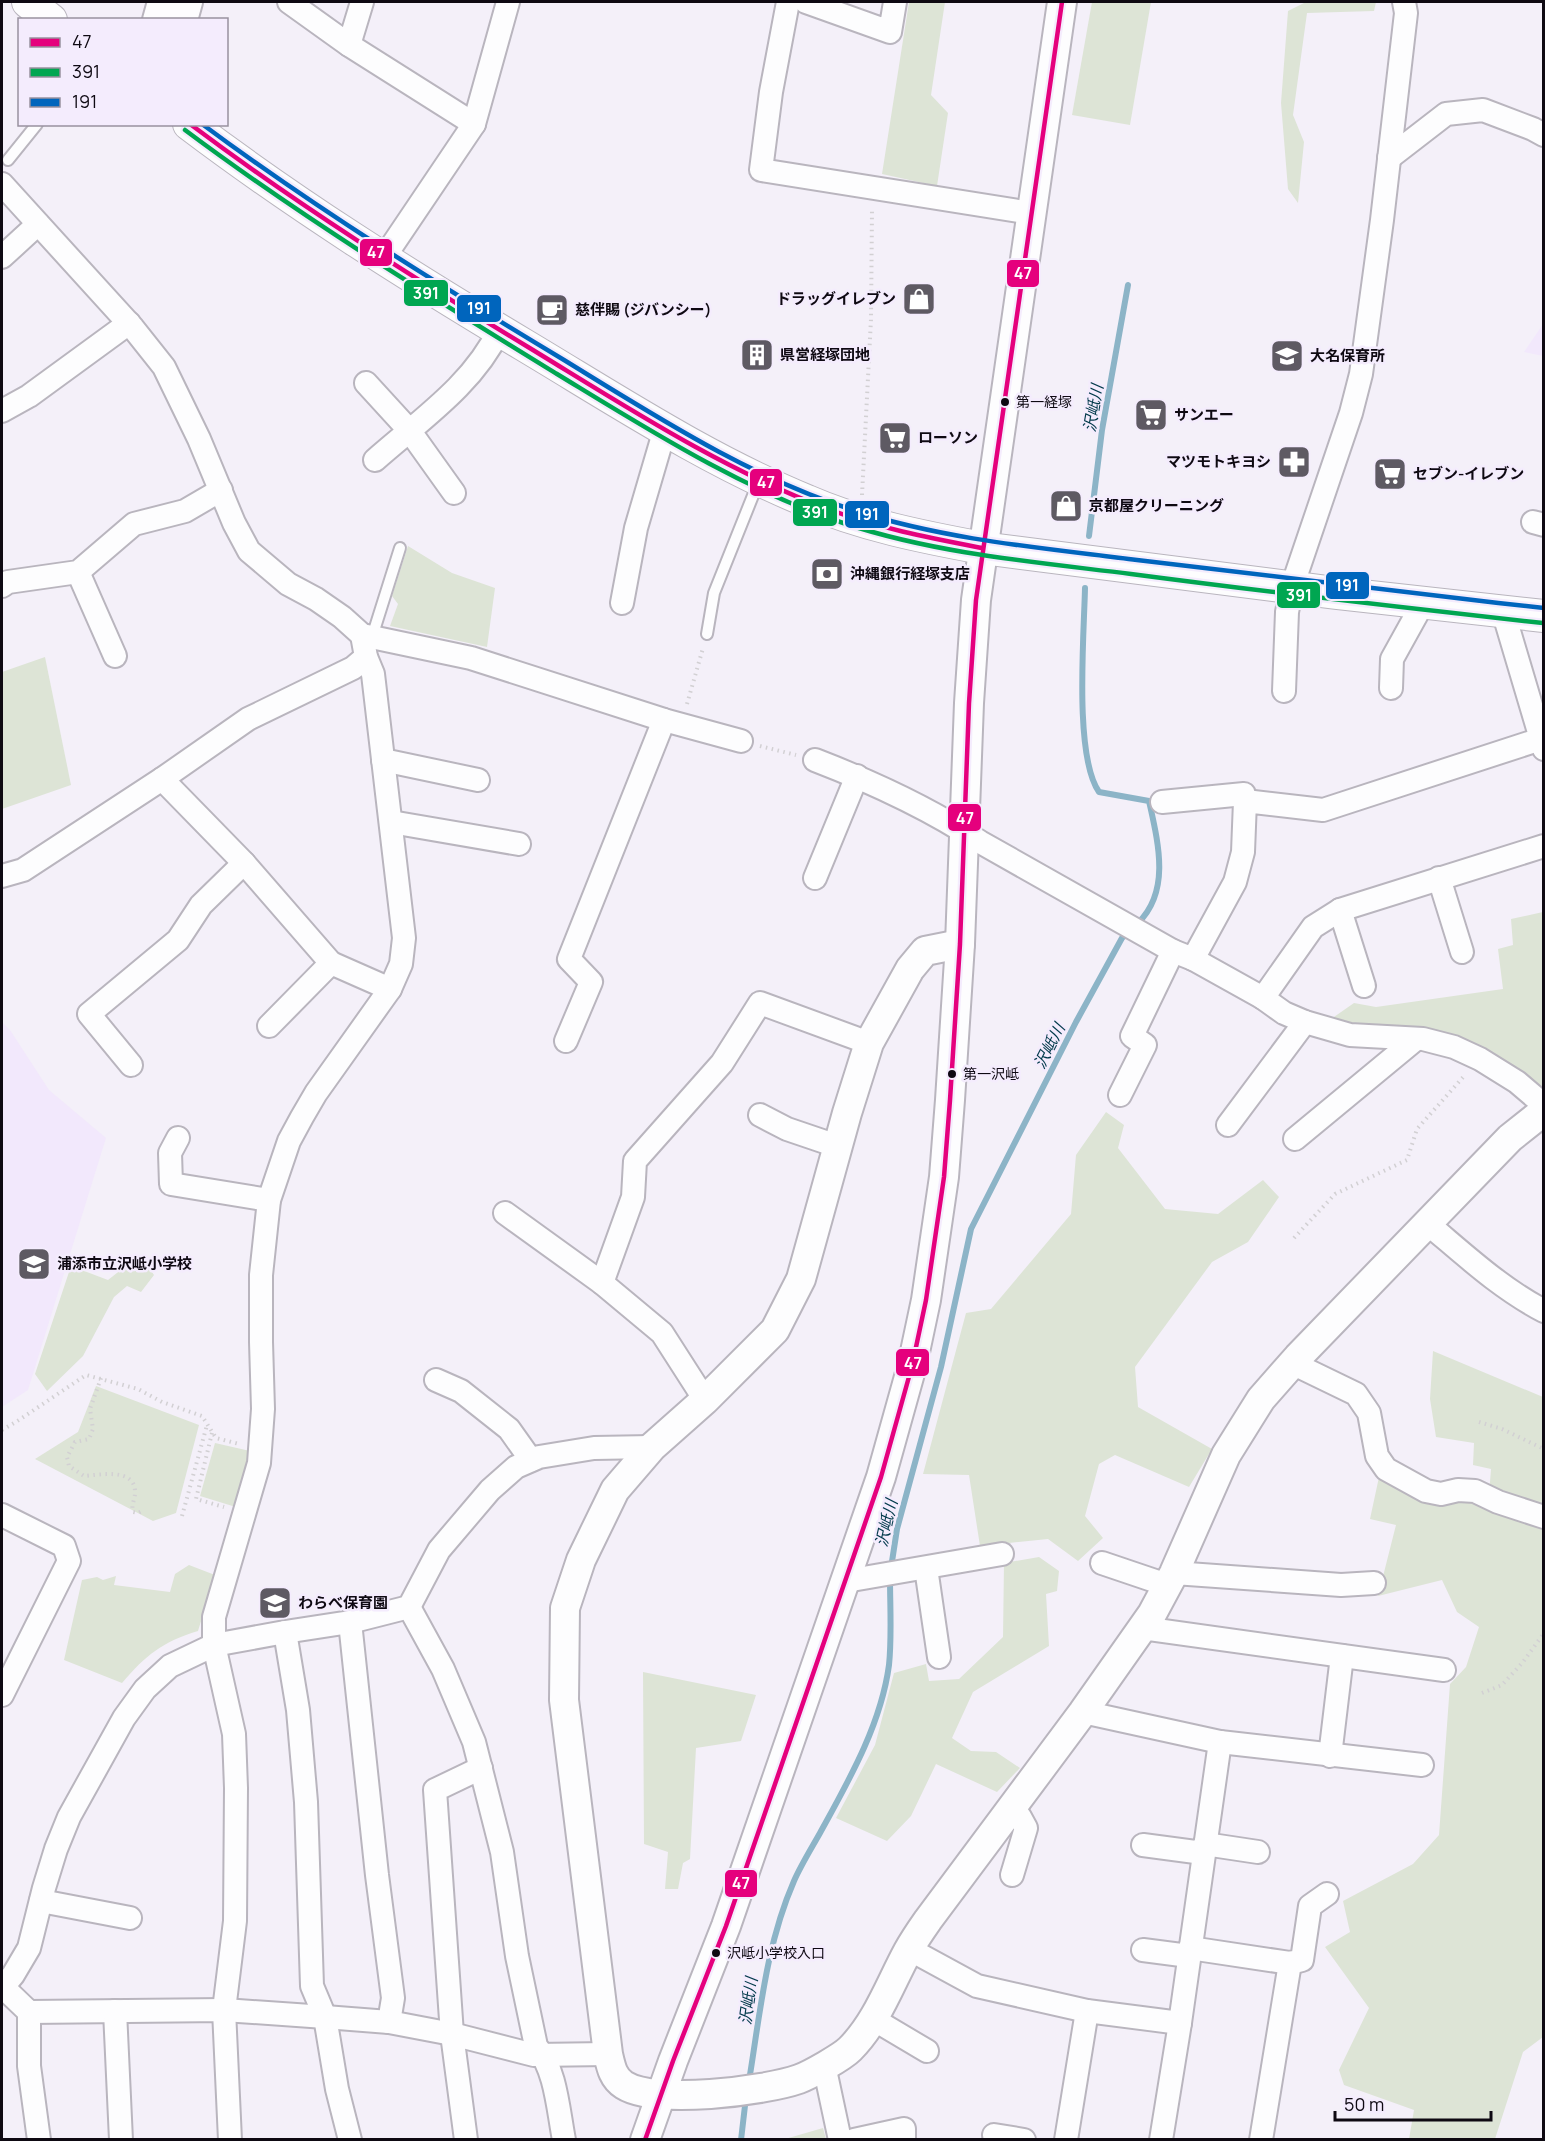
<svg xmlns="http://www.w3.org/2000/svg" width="1545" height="2141" font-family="Manrope,'Noto Sans JP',sans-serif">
	<rect width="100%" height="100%" fill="#f4f0f9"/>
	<!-- built -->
	<g fill="#f2e8fc">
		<polygon points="1543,324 1543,356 1524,352"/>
		<polygon points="2,1022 10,1030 49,1090 106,1138 28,1390 2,1407"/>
	</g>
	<!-- green -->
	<g fill="#dde4d6">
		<polygon points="909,2 945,2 931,95 948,113 937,186 882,174"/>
		<polygon points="1092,2 1151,2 1130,125 1072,115"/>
		<polygon points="1306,2 1376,2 1374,11 1307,13 1293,115 1304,142 1298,203 1288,189 1281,103 1288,11"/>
		<polygon points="408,546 452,573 495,588 487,647 390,626 398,604 392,596"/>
		<polygon points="45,657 71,785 2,809 2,672"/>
		<polygon points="1543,912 1543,1095 1381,1028 1331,1019 1354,1003 1376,1007 1503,989 1498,949 1513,945 1511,919"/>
		<polygon points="1106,1112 1124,1125 1118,1148 1165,1209 1218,1214 1263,1180 1279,1197 1248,1242 1212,1262 1135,1367 1138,1407 1212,1449 1189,1487 1115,1455 1099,1464 1085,1516 1103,1538 1078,1561 1048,1539 980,1546 969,1475 923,1474 966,1313 991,1309 1071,1214 1076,1155"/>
		<polygon points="140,1255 154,1275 141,1292 127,1286 114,1297 83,1356 47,1391 35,1374 71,1266 108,1280"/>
		<polygon points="1433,1351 1543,1397 1543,1514 1489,1495 1491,1469 1473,1465 1474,1443 1436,1437 1430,1399"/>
		<polygon points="96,1386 199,1425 176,1513 153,1521 35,1459 78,1432"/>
		<polygon points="215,1443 250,1451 239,1508 200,1496"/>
		<polygon points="1379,1477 1473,1498 1543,1522 1543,2037 1523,2052 1495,2139 1409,2139 1414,2110 1344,2085 1339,2070 1369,2008 1325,1947 1350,1932 1343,1901 1413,1864 1439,1835 1450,1684 1466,1667 1479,1627 1457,1612 1442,1580 1378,1596 1396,1525 1370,1519"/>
		<polygon points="1039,1557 1059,1571 1057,1591 1046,1594 1049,1646 973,1692 952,1738 971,1751 996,1752 1020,1768 997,1792 936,1764 911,1816 887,1841 836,1818 875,1745 894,1673 926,1664 929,1681 959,1679 1003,1637 1004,1563"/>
		<path d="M189,1565L215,1575L198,1631C162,1642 146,1655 122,1683L64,1660L82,1580L97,1577L103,1580L116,1576L114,1585L170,1592L175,1574Z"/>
		<polygon points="643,1672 756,1695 741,1741 696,1748 690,1859 683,1863 678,1889 665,1889 668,1852 644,1844"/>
		<polygon points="823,2128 826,2139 785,2139"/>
	</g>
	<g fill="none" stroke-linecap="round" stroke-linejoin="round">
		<!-- stream -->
		<g stroke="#8cb4c7" stroke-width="6">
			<polyline points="1089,536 1102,430 1128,285"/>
			<path d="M1085,588C1084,635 1074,756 1099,792L1149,801C1158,842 1171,891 1138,923"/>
			<polyline points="891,1568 897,1529 941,1367 971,1229 1076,1022 1122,938 1129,932"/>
			<path d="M749,2081C760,2014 766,1945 794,1881C801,1865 811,1849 820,1833C848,1782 881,1725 889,1665C892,1637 890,1607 890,1578"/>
			<polyline points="741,2140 746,2097"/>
		</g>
		<!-- service casing -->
		<g stroke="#b9b5be" stroke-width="14">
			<g id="service">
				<polyline points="8,160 37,124"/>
				<polyline points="707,634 714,593 758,483"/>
				<polyline points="372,637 400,548"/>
			</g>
		</g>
		<!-- minor casing -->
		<g stroke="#b9b5be" stroke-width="26">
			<g id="minor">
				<polyline points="289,2 349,45"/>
				<polyline points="362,2 349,45 474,124"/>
				<polyline points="788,2 771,92 761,170 1031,213"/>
				<polyline points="806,2 890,32 895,2"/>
				<polyline points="1389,158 1446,114 1483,110 1533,129 1544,135"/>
				<polyline points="2,184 133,328 164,367 199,439 234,523 249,551 288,584 316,599 342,617 362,635 471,658 664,720 741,741"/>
				<polyline points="2,257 38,224"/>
				<polyline points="383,259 474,124 508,2"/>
				<polyline points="366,383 409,430 454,493"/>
				<polyline points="2,411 29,396 129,323"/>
				<path d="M375,460C419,421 474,384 499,330"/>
				<polyline points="1533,522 1544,525"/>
				<polyline points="78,572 115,656"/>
				<polyline points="2,586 8,582 78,572 134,524 185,511 221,490"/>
				<polyline points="622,603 636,528 665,429"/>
				<polyline points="1503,611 1544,749"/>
				<polyline points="1391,688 1392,659 1423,603"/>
				<polyline points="1284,691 1287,612 1292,587 1351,413 1361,374 1382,220 1406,13 1404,2"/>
				<polyline points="383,760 478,780"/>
				<path d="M815,760C872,782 929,808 980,842L1173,951L1193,959L1263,998L1284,1013L1305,1022L1350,1035L1423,1039L1454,1047L1480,1059L1517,1082L1544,1105"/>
				<polyline points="162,779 244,863 331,963"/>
				<polyline points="1162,802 1244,794 1245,801"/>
				<polyline points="391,822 519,844"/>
				<polyline points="2,876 23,870 162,779 248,719 353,668 366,657"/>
				<polyline points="815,878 857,776"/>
				<polyline points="1439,878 1462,952"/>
				<polyline points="1340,910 1364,986"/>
				<polyline points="1193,959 1235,882 1243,852 1245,801 1323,810 1544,738"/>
				<polyline points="1263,998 1313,927 1340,910 1544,846"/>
				<polyline points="269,1026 331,963 390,989"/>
				<polyline points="566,1041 591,982 569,959 664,720"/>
				<polyline points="131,1065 89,1014 178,940 201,905 244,863"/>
				<polyline points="1120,1095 1145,1045 1132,1036 1173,951"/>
				<polyline points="760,1115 787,1129 837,1146"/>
				<polyline points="1228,1125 1305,1022"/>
				<polyline points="178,1138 170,1153 171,1184 269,1200"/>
				<polyline points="1295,1139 1416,1039"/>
				<polyline points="505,1213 602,1283"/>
				<path d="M1428,1224C1465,1255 1500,1288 1544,1311"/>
				<polyline points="1292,1363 1356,1394 1369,1413 1377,1456 1386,1469 1426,1491 1441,1494 1458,1490 1475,1491 1498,1502 1544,1517"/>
				<polyline points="436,1380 461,1391 509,1429 531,1460"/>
				<polyline points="705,1400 662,1333 602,1283 633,1197 635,1161 722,1063 760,1003 869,1043"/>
				<polyline points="2,1515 64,1546 69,1561 2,1695"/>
				<polyline points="1102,1563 1167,1585"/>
				<polyline points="926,1568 939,1657"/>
				<polyline points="1174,1573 1341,1585 1374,1583"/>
				<polyline points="846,1581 1002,1554"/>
				<path d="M409,1607L443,1669L474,1742L502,1852L517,1956L536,2046C556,2070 558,2109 564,2140"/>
				<polyline points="350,1622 377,1875 393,1998 389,2022"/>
				<polyline points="1142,1628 1444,1670"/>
				<polyline points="285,1632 298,1710 306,1802 312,1986 325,2017 337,2089 350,2140"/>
				<polyline points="1083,1712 1220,1742 1422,1765"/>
				<polyline points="1330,1756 1342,1656"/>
				<polyline points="1009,1811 1020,1817 1026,1828 1012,1875"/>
				<polyline points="1205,1844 1258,1852"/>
				<polyline points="1143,1845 1203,1853"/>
				<polyline points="41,1901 130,1918"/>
				<polyline points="1190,1948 1290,1963 1261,2140"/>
				<polyline points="909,1949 977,1986 1087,2011 1180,2023"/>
				<polyline points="1143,1950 1189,1956"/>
				<polyline points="1290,1963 1302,1960 1310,1906 1327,1894"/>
				<polyline points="3,1987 29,2012 224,2010 325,2017 389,2022 452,2034 534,2055 608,2054"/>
				<polyline points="2,1988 13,1975 29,1948 44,1888 56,1849 69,1817 124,1718 145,1689 170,1666 214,1645 285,1632 350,1622 409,1607 439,1550 490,1490 516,1467 539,1457 594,1448 652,1447"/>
				<polyline points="115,2011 121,2140"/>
				<polyline points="29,2012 29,2066 39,2140"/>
				<polyline points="873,2019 927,2051"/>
				<polyline points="824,2065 840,2140"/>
				<polyline points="994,2135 1024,2140"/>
				<polyline points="230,2140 224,2010 235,1921 236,1788 234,1734 214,1645 214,1617 259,1463 263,1409 261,1342 261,1275 269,1200 289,1141 302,1117 316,1093 390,989 401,964 404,938 373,674 366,657 362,635"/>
				<polyline points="466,2140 452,2034 435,1790 481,1768"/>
				<polyline points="854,2140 904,2129 904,2140"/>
				<polyline points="1066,2140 1087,2011"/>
				<polyline points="1161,2140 1180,2023 1220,1742"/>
			</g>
		</g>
		<!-- tertiary casing -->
		<g stroke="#b9b5be" stroke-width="32">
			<g id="tertiary">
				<polyline points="157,20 162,2"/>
				<polyline points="183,20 188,2"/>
				<path d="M960,944L925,951L910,969L869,1043L847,1113L801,1279L775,1330L705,1400L652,1447L615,1490L581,1560L565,1608L564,1700L608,2054C611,2067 613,2078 624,2085C655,2105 765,2091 799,2079C810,2075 842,2057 850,2049C877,2022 890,1984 908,1951C914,1940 921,1930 928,1920L1083,1712L1152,1614L1174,1573L1226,1455L1261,1399L1298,1357L1510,1138L1544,1111"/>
				<polyline points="645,2140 673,2061 726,1926 881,1477 912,1366 926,1300 944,1177 950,1100 960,944 969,703 976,600 1062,2"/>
			</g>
		</g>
		<!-- secondary casing -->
		<g stroke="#b9b5be" stroke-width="34">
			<g id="secondary">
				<polyline points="28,2 51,20"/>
				<path d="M189,124C296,205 409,276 524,345C616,400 707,460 807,501C862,525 923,537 982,548L1336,593L1544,616"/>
			</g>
		</g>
		<!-- path -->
		<g stroke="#d2d0d3" stroke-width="4" stroke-dasharray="1.5 4.5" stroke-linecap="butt">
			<polyline points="862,495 871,319 872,209"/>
			<polyline points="687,704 703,648"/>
			<polyline points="760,746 796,755"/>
			<polyline points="1294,1238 1335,1194 1407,1160 1417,1129 1465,1075"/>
			<path d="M101,1378L90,1409L93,1429L89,1439L75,1442L67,1457L69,1466L84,1476C99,1475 136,1467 135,1493C135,1500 131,1504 133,1512L138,1513L144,1510"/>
			<polyline points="1479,1422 1502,1429 1544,1449"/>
			<polyline points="2,1430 19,1420 86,1375 138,1389 162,1402 202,1416 216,1438 239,1444"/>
			<polyline points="212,1433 196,1499 224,1507"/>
			<polyline points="182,1516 207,1425"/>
			<polyline points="1482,1693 1502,1685 1523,1662 1544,1633"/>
		</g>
		<!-- service -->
		<use href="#service" stroke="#fdfdfe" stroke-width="10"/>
		<!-- minor -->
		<use href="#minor" stroke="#fdfdfe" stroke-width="22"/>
		<!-- tertiary -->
		<use href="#tertiary" stroke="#fdfdfe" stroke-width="28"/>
		<!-- secondary -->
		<use href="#secondary" stroke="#fdfdfe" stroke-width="32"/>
		<!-- bus-1 casing -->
		<g stroke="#f4ecfd" stroke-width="9">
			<g id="bus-1">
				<path d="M190,124C298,205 412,277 528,347C625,406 721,469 828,509C877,528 930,538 982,548"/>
				<polyline points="645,2140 673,2061 726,1926 881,1477 912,1366 926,1300 944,1177 950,1100 960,944 969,703 976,600 1062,2"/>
			</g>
		</g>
		<!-- bus-2 casing -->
		<g stroke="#f4ecfd" stroke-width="9">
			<path id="bus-2" d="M185,130C304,219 430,296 557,374C649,430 743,490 846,524C938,554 1035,562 1131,574C1268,592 1405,608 1543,623"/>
		</g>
		<!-- bus-3 casing -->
		<g stroke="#f4ecfd" stroke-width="9">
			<path id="bus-3" d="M202,124C318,210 441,286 564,360C657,417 751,478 856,511C947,540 1042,548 1137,560C1272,577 1408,593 1544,608"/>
		</g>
		<!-- bus-1 -->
		<use href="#bus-1" stroke="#e5007d" stroke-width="4.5"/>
		<!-- bus-2 -->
		<use href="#bus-2" stroke="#00a651" stroke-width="4.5"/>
		<!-- bus-3 -->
		<use href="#bus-3" stroke="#0065bd" stroke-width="4.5"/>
	</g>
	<!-- icons -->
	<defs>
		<g id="shop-square" transform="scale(1.725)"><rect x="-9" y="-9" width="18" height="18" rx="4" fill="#5e5a63" stroke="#f4ecfd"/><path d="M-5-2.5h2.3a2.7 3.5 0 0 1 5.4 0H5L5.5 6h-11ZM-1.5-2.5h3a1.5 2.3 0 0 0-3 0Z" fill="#fff"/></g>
		<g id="cafe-square" transform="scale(1.725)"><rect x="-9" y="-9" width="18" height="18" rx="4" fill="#5e5a63" stroke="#f4ecfd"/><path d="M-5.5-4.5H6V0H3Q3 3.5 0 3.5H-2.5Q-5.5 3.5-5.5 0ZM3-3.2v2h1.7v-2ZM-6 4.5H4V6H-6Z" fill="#fff"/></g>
		<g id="building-square" transform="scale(1.725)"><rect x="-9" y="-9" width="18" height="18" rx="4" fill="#5e5a63" stroke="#f4ecfd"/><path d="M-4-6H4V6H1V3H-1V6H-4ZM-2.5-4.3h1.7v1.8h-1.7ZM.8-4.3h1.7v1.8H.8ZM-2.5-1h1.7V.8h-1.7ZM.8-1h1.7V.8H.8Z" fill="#fff"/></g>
		<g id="school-square" transform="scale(1.725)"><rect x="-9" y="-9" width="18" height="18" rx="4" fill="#5e5a63" stroke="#f4ecfd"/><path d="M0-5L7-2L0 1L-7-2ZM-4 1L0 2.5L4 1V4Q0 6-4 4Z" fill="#fff"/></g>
		<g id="supermarket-square" transform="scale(1.725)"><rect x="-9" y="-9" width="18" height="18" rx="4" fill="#5e5a63" stroke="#f4ecfd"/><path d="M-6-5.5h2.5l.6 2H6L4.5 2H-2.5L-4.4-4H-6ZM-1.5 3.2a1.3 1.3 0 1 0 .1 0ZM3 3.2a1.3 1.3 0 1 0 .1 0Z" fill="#fff"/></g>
		<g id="pharmacy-square" transform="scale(1.725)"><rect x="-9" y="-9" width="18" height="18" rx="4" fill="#5e5a63" stroke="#f4ecfd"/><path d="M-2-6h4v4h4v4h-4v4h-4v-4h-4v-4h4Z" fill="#fff"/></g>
		<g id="bank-square" transform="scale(1.725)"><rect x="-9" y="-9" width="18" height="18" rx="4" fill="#5e5a63" stroke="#f4ecfd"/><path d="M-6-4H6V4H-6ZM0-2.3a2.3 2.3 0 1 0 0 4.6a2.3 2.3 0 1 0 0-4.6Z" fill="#fff"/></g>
	</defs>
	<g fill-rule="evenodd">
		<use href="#shop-square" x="919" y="299"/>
		<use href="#cafe-square" x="552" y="310"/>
		<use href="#building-square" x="757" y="355"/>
		<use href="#school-square" x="1287" y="356"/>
		<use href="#supermarket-square" x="1151" y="415"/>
		<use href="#supermarket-square" x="895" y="438"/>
		<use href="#pharmacy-square" x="1294" y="462"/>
		<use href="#supermarket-square" x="1390" y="474"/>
		<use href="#shop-square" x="1066" y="506"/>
		<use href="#bank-square" x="827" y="574"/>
		<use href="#school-square" x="34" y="1264"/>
		<use href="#school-square" x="275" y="1603"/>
	</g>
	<!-- markers -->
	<g fill="#0e0912" stroke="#f4ecfd" stroke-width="2">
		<circle cx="1005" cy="402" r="5"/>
		<circle cx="952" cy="1074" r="5"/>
		<circle cx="716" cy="1953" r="5"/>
	</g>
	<g text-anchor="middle" stroke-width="5" stroke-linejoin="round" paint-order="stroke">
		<!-- bus labels -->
		<g font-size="14" fill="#0e0912" stroke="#f4ecfd" text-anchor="start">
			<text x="1016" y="407">第一経塚</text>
			<text x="963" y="1079">第一沢岻</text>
			<text x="727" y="1958">沢岻小学校入口</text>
		</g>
		<!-- poi labels -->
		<g font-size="15" font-weight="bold" fill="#0e0912" stroke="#f4ecfd" text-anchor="start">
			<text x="896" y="304" text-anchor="end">ドラッグイレブン</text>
			<text x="575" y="315">慈伴賜 (ジバンシー)</text>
			<text x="780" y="360">県営経塚団地</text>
			<text x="1310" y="361">大名保育所</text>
			<text x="1174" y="420">サンエー</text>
			<text x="918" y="443">ローソン</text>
			<text x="1271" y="467" text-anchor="end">マツモトキヨシ</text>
			<text x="1413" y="479">セブン-イレブン</text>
			<text x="1089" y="511">京都屋クリーニング</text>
			<text x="850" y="579">沖縄銀行経塚支店</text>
			<text x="57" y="1269">浦添市立沢岻小学校</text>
			<text x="298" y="1608">わらべ保育園</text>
		</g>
		<!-- water labels -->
		<g font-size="16" font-style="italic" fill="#00394a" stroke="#f4ecfd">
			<text transform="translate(1093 408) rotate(-80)" y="6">沢岻川</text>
			<text transform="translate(1049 1046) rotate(-63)" y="6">沢岻川</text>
			<text transform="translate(886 1523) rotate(-77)" y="6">沢岻川</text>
			<text transform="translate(748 2001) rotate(-82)" y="6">沢岻川</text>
		</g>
	</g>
	<g stroke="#f4ecfd" stroke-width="2">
		<rect x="359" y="238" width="34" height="29" rx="6" fill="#e5007d"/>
		<rect x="1006" y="259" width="34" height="29" rx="6" fill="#e5007d"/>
		<rect x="403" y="279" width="46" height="28" rx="6" fill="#00a651"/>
		<rect x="456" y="294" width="46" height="29" rx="6" fill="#0065bd"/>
		<rect x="749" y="468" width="34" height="29" rx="6" fill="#e5007d"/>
		<rect x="792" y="498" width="46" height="29" rx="6" fill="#00a651"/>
		<rect x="844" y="500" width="46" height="29" rx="6" fill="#0065bd"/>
		<rect x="1325" y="571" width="45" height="29" rx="6" fill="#0065bd"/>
		<rect x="1276" y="581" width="45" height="28" rx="6" fill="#00a651"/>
		<rect x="947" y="803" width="35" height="29" rx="6" fill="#e5007d"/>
		<rect x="895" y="1348" width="35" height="29" rx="6" fill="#e5007d"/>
		<rect x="724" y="1869" width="34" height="29" rx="6" fill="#e5007d"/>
	</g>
	<g font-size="16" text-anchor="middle" font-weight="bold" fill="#fff">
		<text x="376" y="258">47</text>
		<text x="1023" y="279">47</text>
		<text x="426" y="299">391</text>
		<text x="479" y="314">191</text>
		<text x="766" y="488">47</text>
		<text x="815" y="518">391</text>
		<text x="867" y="520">191</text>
		<text x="1347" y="591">191</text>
		<text x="1299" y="601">391</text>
		<text x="965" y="824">47</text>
		<text x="913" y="1369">47</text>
		<text x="741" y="1889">47</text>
	</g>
	<!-- border -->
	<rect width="1545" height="2141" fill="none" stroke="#0e0912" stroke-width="6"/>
	<!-- legend -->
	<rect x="18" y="18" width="210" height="108" fill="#f4ecfd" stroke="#98919f" stroke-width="1.5"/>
	<rect x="30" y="38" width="30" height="9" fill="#e5007d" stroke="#98919f" stroke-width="1.5"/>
	<text x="72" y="48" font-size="18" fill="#0e0912">47</text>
	<rect x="30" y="68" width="30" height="9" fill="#00a651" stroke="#98919f" stroke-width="1.5"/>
	<text x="72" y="78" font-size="18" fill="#0e0912">391</text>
	<rect x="30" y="98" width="30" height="9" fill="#0065bd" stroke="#98919f" stroke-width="1.5"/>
	<text x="72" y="108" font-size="18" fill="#0e0912">191</text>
	<!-- scale -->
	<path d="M1335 2111v9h156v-9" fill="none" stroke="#0e0912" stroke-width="3"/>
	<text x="1344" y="2111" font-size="18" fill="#0e0912" stroke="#f4ecfd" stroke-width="4.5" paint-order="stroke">50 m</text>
</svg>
